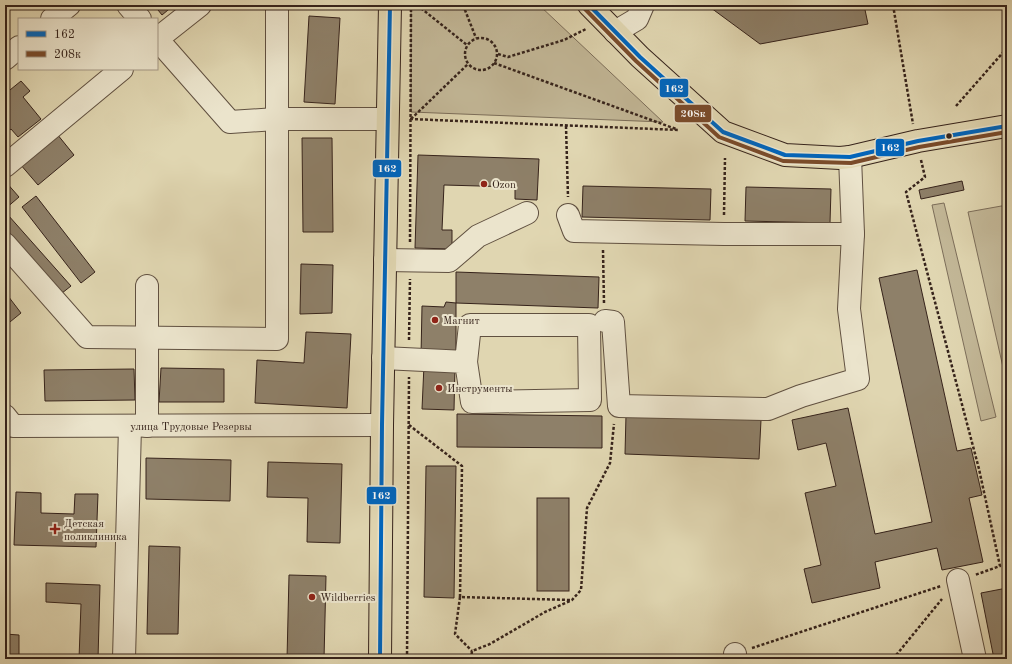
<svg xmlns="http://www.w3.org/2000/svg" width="1012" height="664" font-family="'Old Standard TT',serif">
	<rect width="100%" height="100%" fill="#e0d6b1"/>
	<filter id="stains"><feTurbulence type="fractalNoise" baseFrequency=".005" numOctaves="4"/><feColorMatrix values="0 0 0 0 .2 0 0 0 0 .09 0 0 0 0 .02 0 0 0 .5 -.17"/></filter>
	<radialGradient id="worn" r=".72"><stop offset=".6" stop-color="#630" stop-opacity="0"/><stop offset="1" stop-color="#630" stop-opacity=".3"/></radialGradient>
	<!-- green -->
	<g fill="#c3b898" stroke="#7c6e5a">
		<polygon points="411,5 539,5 663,122 411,112"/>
		<polygon points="944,203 996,417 981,421 932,205"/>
		<polygon points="1007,205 1007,385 968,212"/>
	</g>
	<!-- building -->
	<g fill="#8e8069" stroke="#36231b">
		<polygon points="154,5 174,5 162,15"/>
		<polygon points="707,5 759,5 761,6 864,5 868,24 760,44"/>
		<polygon points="309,16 340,18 335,104 304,102"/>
		<polygon points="21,81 30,91 23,97 41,119 18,137 11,129 5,134 5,94"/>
		<polygon points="57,134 74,155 38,185 20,164"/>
		<polygon points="302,138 332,138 333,232 303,232"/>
		<polygon points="418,155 539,159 537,200 515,199 515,187 444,185 442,230 452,230 452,249 415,248"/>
		<polygon points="5,181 19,197 5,209"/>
		<polygon points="962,181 964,190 921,199 919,190"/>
		<polygon points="583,186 711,189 710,220 582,217"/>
		<polygon points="746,187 831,189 830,223 745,221"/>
		<polygon points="36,196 95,272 81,283 22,207"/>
		<polygon points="8,215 71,286 57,297 5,238 5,217"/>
		<polygon points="301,264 333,265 332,313 300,314"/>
		<polygon points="917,270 957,451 971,448 982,495 969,498 983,562 942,570 937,548 875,562 880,588 812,603 804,569 821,565 805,493 836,486 826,443 798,450 792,420 848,408 875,534 932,522 879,278"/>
		<polygon points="456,272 599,277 598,308 456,303"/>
		<polygon points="5,292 21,313 5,326"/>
		<polygon points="446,302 456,303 456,355 421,356 422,306 444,307"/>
		<polygon points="306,332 351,334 347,408 255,403 257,360 304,363"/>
		<polygon points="424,365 455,366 454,410 422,409"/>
		<polygon points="161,368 224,369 224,402 159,402"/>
		<polygon points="134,369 135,400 45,401 44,370"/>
		<polygon points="457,414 602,416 602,448 457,447"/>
		<polygon points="626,415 761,420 759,459 625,454"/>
		<polygon points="146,458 231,460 230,501 146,499"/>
		<polygon points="268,462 342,464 340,543 307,542 308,498 267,497"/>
		<polygon points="426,466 456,466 454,598 424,597"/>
		<polygon points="16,492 41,493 41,513 74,514 75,494 98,494 96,547 14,545"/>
		<rect x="537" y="498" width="32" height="93"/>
		<polygon points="149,546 180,547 178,634 147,634"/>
		<polygon points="289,575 326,576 324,659 287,659"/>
		<polygon points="46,583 100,585 98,659 79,659 81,604 46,602"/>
		<polygon points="1007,588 1007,659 994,659 981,593"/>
		<polygon points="5,634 19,635 19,659 5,659"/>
	</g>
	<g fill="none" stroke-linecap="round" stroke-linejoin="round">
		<!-- minor casing -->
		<g stroke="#605040" stroke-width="24">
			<g id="minor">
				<polyline points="128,5 140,19"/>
				<polyline points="200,5 157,39 230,122 276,119 387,119"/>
				<polyline points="52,19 69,5"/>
				<polyline points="615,32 637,19 643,5"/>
				<polyline points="5,59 19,47"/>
				<polyline points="5,166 122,69"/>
				<polyline points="568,215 574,231 724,234 853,234 850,157"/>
				<polyline points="5,244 87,337 277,339 277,5"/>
				<polyline points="385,260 449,261 478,236 527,213"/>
				<polyline points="147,286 147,426"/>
				<polyline points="605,321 613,322 619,406 768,409 801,396 858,379 849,309 853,234"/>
				<polyline points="383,358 466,362 470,325 589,325 590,400 472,402 466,362"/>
				<polyline points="5,416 13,426 382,425"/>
				<polyline points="958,580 975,659"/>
				<polyline points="124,659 130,426"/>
				<polyline points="735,659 735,654"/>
			</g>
		</g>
		<!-- major casing -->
		<g stroke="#36231b" stroke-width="24">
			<g id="major">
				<polyline points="589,5 640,57 723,132 785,155 840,158 850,157 918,141 1007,126"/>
				<polyline points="380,659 382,425 390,5"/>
			</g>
		</g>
		<!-- path -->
		<g stroke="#36231b" stroke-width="2.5" stroke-dasharray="3 2" stroke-linecap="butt">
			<polyline points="417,5 467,45"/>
			<polyline points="463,5 476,38"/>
			<polyline points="893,5 913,124"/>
			<circle cx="481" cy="54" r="16"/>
			<polyline points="498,54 508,57 564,40 586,29"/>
			<polyline points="494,63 676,129"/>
			<polyline points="956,106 1007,48"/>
			<polyline points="410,119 679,130"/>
			<polyline points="411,119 468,64"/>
			<polyline points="566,126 568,197"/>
			<polyline points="921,160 925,177 906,192 979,469 1000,566 975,575"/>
			<polyline points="724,215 725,158"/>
			<polyline points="410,242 411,5"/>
			<polyline points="603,250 604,303"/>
			<polyline points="409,340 410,279"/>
			<polyline points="409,425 462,466 460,597 571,600"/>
			<polyline points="460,597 455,634 472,651"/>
			<polyline points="752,648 941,586"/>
			<polyline points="407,659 409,377"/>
			<polyline points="471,659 472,651 490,644 545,612 572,600 581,590 587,508 610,463 614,424"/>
			<polyline points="693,659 716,656"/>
			<polyline points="893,659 942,599"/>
		</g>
		<!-- minor -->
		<use href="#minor" stroke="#ebe4cc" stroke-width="22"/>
		<!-- major -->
		<use href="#major" stroke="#e0d6b1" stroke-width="22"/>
		<!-- bus-1 casing -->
		<g stroke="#ebe4cc" stroke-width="7">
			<g id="bus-1">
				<polyline points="589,5 640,57 723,132 785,155 850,157 918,141 1007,126"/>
				<polyline points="380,659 382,425 390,5"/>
			</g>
		</g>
		<!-- bus-2 casing -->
		<g stroke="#ebe4cc" stroke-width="7">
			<polyline id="bus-2" points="585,9 636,61 719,137 783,161 851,163 919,147 1007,132"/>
		</g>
		<!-- bus-1 -->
		<use href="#bus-1" stroke="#0065bd" stroke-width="4"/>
		<!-- bus-2 -->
		<use href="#bus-2" stroke="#7a4b2a" stroke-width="4"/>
	</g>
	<!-- markers -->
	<circle fill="#36231b" stroke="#ebe4cc" stroke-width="1.5" cx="949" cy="136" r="3.5"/>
	<g fill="#8f2418" stroke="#ebe4cc" stroke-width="1.5">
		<circle cx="484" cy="184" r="4"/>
		<circle cx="435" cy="320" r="4"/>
		<circle cx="439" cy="388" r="4"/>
		<path d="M53 523h4v4h4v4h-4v4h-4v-4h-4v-4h4z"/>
		<circle cx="312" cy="597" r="4"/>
	</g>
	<g text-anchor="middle" stroke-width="4" stroke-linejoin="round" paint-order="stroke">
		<!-- poi labels -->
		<g font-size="11" fill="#36231b" stroke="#ebe4cc" text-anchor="start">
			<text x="492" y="188">Ozon</text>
			<text x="443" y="324">Магнит</text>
			<text x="447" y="392">Инструменты</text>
			<text x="64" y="527">Детская<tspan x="64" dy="13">поликлиника</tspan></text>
			<text x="320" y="601">Wildberries</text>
		</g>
		<!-- street labels -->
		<g font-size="11" fill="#36231b" stroke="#ebe4cc">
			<text x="191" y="430">улица Трудовые Резервы</text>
		</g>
	</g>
	<g stroke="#ebe4cc" stroke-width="1.5">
		<rect x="659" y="78" width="30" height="20" rx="4" fill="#0065bd"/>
		<rect x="674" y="104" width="38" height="19" rx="4" fill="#7a4b2a"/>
		<rect x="875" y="138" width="30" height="19" rx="4" fill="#0065bd"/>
		<rect x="372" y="159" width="30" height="19" rx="4" fill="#0065bd"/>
		<rect x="366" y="486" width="31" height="19" rx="4" fill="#0065bd"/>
	</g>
	<g font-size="11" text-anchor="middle" font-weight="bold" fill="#fff">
		<text x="674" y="92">162</text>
		<text x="693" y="117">208к</text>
		<text x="890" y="151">162</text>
		<text x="387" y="172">162</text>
		<text x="381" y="499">162</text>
	</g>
	<!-- margin -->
	<rect width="1012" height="664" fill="none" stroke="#e0d6b1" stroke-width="20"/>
	<rect x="6" y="6" width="1000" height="652" fill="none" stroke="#36231b" stroke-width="2"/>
	<rect x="10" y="10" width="992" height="644" fill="none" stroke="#36231b"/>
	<!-- legend -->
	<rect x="18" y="18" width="140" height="52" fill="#ebe4cc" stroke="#a39785"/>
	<rect x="26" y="31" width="20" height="6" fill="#0065bd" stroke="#a39785"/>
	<text x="54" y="38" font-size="12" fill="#36231b">162</text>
	<rect x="26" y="51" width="20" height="6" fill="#7a4b2a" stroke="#a39785"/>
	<text x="54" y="58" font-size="12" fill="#36231b">208к</text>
	<rect width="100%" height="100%" filter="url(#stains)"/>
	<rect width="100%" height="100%" fill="url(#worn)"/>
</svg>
